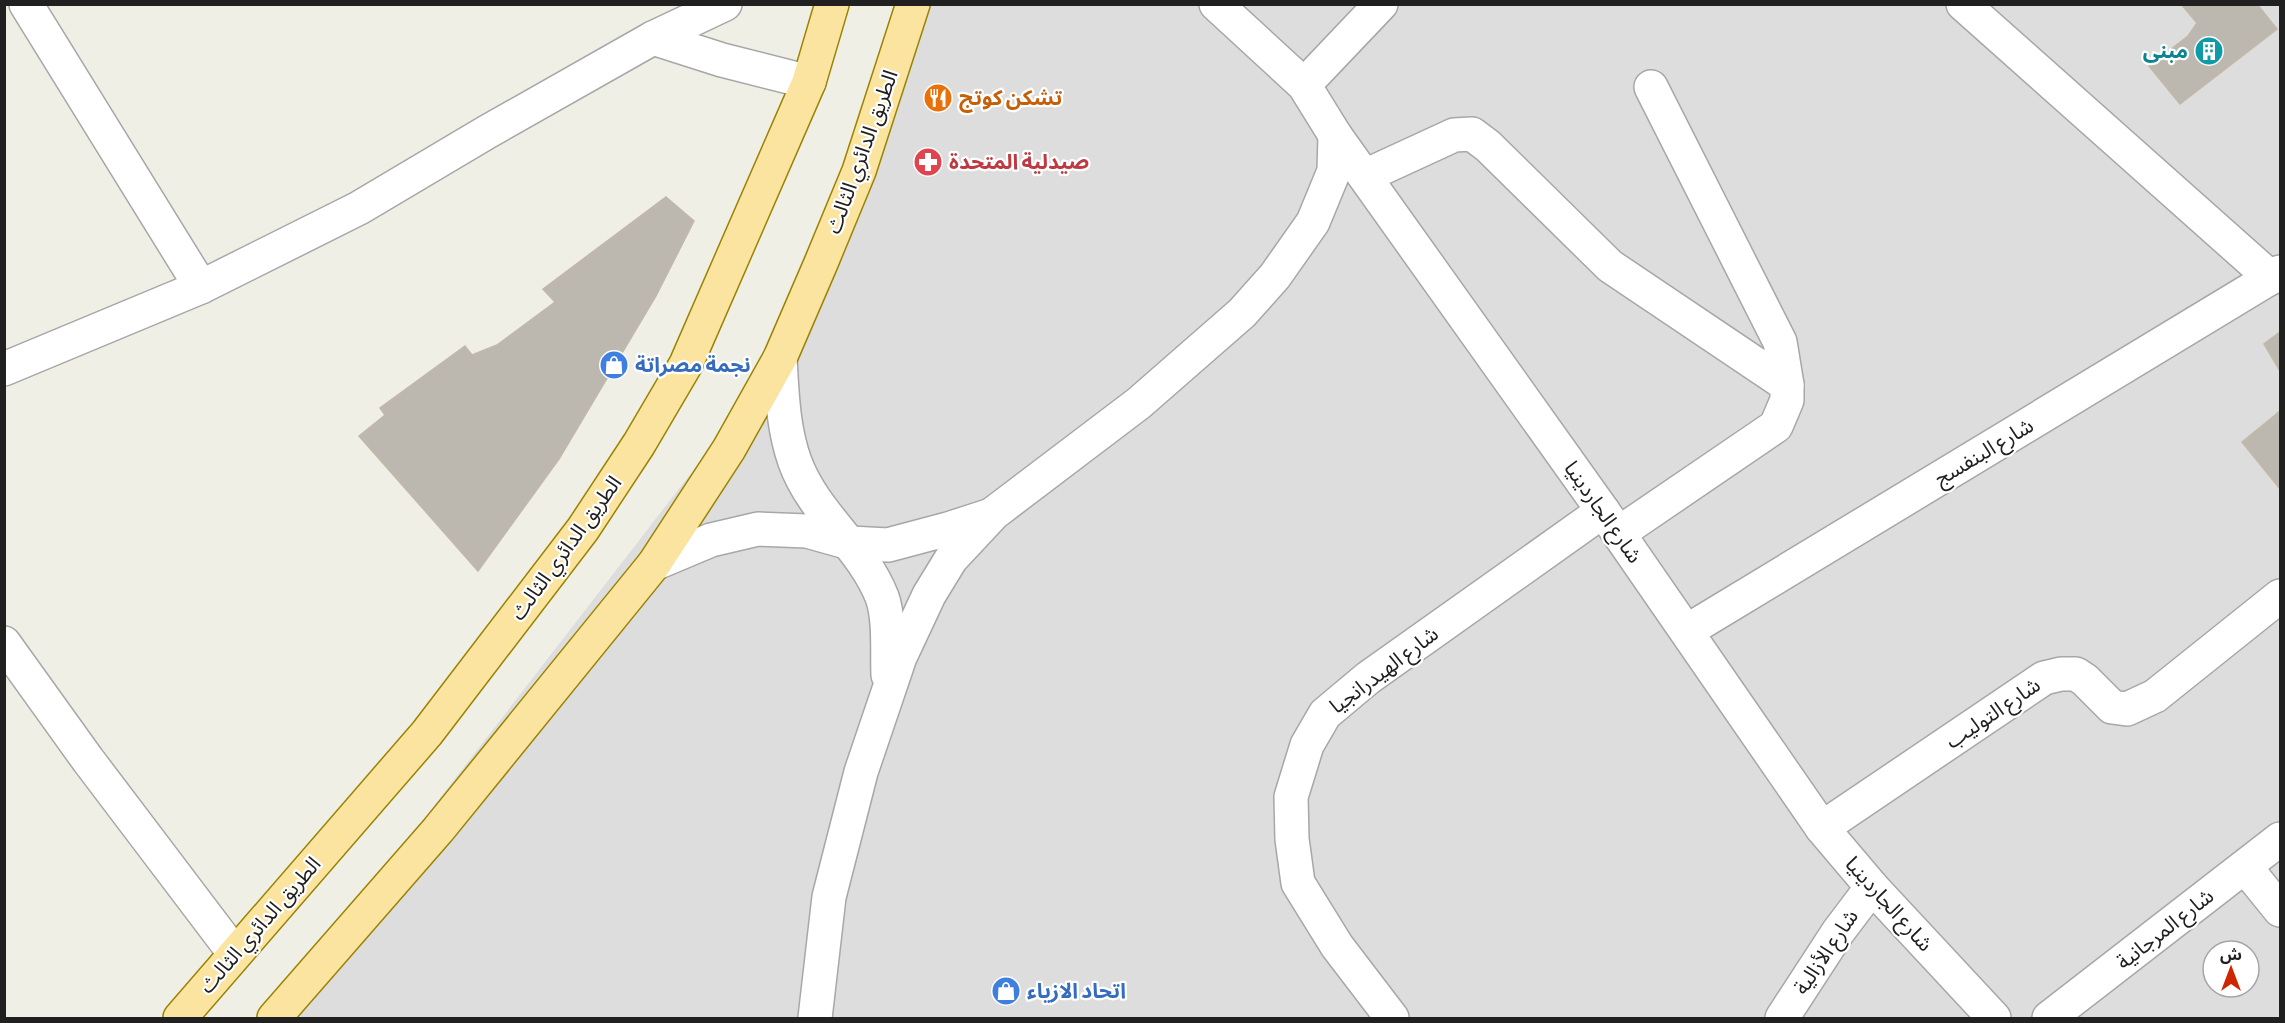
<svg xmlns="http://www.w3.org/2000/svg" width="2285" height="1023" font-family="'Sofia Sans Condensed','Noto Sans Arabic',sans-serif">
	<rect width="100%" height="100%" fill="#f0efe6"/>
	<!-- residential -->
	<path fill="#dedddd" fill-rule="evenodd" d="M899,5H2280V1018H270L780,358ZM2213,951H2249V987H2213Z"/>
	<!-- building -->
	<g fill="#bdb8af" stroke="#c2b8a8" stroke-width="1.5">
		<polygon points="2181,4 2257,4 2277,29 2180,104 2149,66 2188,36 2197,23"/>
		<polygon points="666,197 694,221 656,296 559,459 478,571 359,436 385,415 380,408 465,346 472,355 497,345 555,302 543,289"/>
		<polygon points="2280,332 2280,371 2264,344"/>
		<polygon points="2280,411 2280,489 2242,442"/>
	</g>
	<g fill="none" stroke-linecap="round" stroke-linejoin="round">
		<!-- minor casing -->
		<g stroke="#a7a7a7" stroke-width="36">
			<g id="minor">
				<polyline points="26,4 201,287"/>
				<polyline points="1216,4 1304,85 1335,135 1603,511 1822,828 1872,887 1994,1018"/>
				<polyline points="1963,4 2271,278"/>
				<polyline points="653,38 722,60 809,82"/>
				<polyline points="1304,85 1381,4"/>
				<polyline points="1651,87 1780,342 1787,385"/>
				<polyline points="1365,176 1454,135 1472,134 1488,146 1610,266 1787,385 1787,400 1776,426 1619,533"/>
				<path d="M780,358C782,393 783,429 795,462C814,514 862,546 882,597C890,619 887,653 888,675"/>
				<polyline points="4,369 201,287 359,208 487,132 653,38 725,4"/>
				<polyline points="654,564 711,540 758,529 807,531 850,543 888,545 948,529 988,516"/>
				<polyline points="1687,631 2280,272"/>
				<polyline points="4,643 88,760 235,954"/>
				<polyline points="1822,828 2044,678 2061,674 2076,674 2085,680 2112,707 2127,709 2155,696 2280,596"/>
				<polyline points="2246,868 2280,910"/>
				<polyline points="815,1018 829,897 861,772 900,657 929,595 951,559 994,513 1139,403 1242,313 1275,276 1313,222 1334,171 1335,135"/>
				<polyline points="1392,1018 1337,946 1298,883 1292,839 1291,797 1307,745 1325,714 1368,678 1603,511"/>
				<polyline points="1782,1018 1838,932 1872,887"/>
				<polyline points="2049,1018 2280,839"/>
			</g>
		</g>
		<!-- major casing -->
		<g stroke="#9a8301" stroke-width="36">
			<g id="major">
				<polyline points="180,1018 427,733 583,529 639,444 686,364 809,82 832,4"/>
				<polyline points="274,1018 438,830 654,564 729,449 780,358 821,263 859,171 913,4"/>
			</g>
		</g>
		<!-- minor -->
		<use href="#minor" stroke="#fff" stroke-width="33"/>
		<!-- major -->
		<use href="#major" stroke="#fbe4a0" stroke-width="33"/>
	</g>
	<!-- icons -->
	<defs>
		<g id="building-disc" transform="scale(1.5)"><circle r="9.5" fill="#0f9aa8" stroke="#fff"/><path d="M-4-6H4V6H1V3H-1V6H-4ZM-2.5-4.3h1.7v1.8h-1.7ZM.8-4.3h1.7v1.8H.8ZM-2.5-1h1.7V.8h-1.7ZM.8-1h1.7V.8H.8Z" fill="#fff"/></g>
		<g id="restaurant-disc" transform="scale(1.5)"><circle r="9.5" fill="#e8710a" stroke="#fff"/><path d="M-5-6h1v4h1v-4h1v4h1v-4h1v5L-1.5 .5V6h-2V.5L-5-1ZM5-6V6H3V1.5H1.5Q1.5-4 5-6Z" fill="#fff"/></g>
		<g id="pharmacy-disc" transform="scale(1.5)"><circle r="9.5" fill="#e0444e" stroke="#fff"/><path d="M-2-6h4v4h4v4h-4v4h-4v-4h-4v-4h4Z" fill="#fff"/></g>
		<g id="shop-disc" transform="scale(1.5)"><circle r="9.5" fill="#3f7fe0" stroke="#fff"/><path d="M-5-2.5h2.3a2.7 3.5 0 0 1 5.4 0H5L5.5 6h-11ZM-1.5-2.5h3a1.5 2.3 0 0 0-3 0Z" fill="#fff"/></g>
	</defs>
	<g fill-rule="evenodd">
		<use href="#building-disc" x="2209" y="51"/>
		<use href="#restaurant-disc" x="938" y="98"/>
		<use href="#pharmacy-disc" x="928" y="162"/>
		<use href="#shop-disc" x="614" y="365"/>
		<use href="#shop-disc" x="1006" y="991"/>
	</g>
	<g text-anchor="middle" stroke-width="4.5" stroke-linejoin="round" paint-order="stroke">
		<!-- culture labels -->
		<g font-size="21" font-weight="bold" fill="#0d838f" stroke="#fff" text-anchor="end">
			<text x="2188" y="58">مبنى</text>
		</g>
		<!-- food labels -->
		<g font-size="21" font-weight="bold" fill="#c56008" stroke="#fff" text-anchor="start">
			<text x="959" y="105">تشكن كوتج</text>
		</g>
		<!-- street labels -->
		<g font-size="21" fill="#202020" stroke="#fff">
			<text transform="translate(862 152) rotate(-70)" y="7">الطريق الدائري الثالث</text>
			<text transform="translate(1984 452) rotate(-31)" y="7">شارع البنفسج</text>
			<text transform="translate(1603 512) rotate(55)" y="7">شارع الجاردينيا</text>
			<text transform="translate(566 548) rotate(-54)" y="7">الطريق الدائري الثالث</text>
			<text transform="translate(1384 670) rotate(-37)" y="7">شارع الهيدرانجيا</text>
			<text transform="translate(1993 713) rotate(-34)" y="7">شارع التوليب</text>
			<text transform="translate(1889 904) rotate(48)" y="7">شارع الجاردينيا</text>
			<text transform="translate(260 925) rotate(-49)" y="7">الطريق الدائري الثالث</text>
			<text transform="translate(2165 929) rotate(-38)" y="7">شارع المرجانية</text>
			<text transform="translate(1826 952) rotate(-56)" y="7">شارع الأزالية</text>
		</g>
		<!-- health labels -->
		<g font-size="21" font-weight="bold" fill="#be3a42" stroke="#fff" text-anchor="start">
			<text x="949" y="169">صيدلية المتحدة</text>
		</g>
		<!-- shop labels -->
		<g font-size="21" font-weight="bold" fill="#366cbe" stroke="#fff" text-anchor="start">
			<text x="635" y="372">نجمة مصراتة</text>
			<text x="1027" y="998">اتحاد الازياء</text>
		</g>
	</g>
	<!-- border -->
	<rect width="2285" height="1023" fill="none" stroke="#202020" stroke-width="12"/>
	<!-- north arrow -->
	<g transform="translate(2231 969)"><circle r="28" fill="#ffffff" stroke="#a6a6a6" stroke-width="1.5"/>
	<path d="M0-4.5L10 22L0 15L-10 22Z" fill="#ce2601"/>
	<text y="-9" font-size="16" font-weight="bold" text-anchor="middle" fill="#202020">ش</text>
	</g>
</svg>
